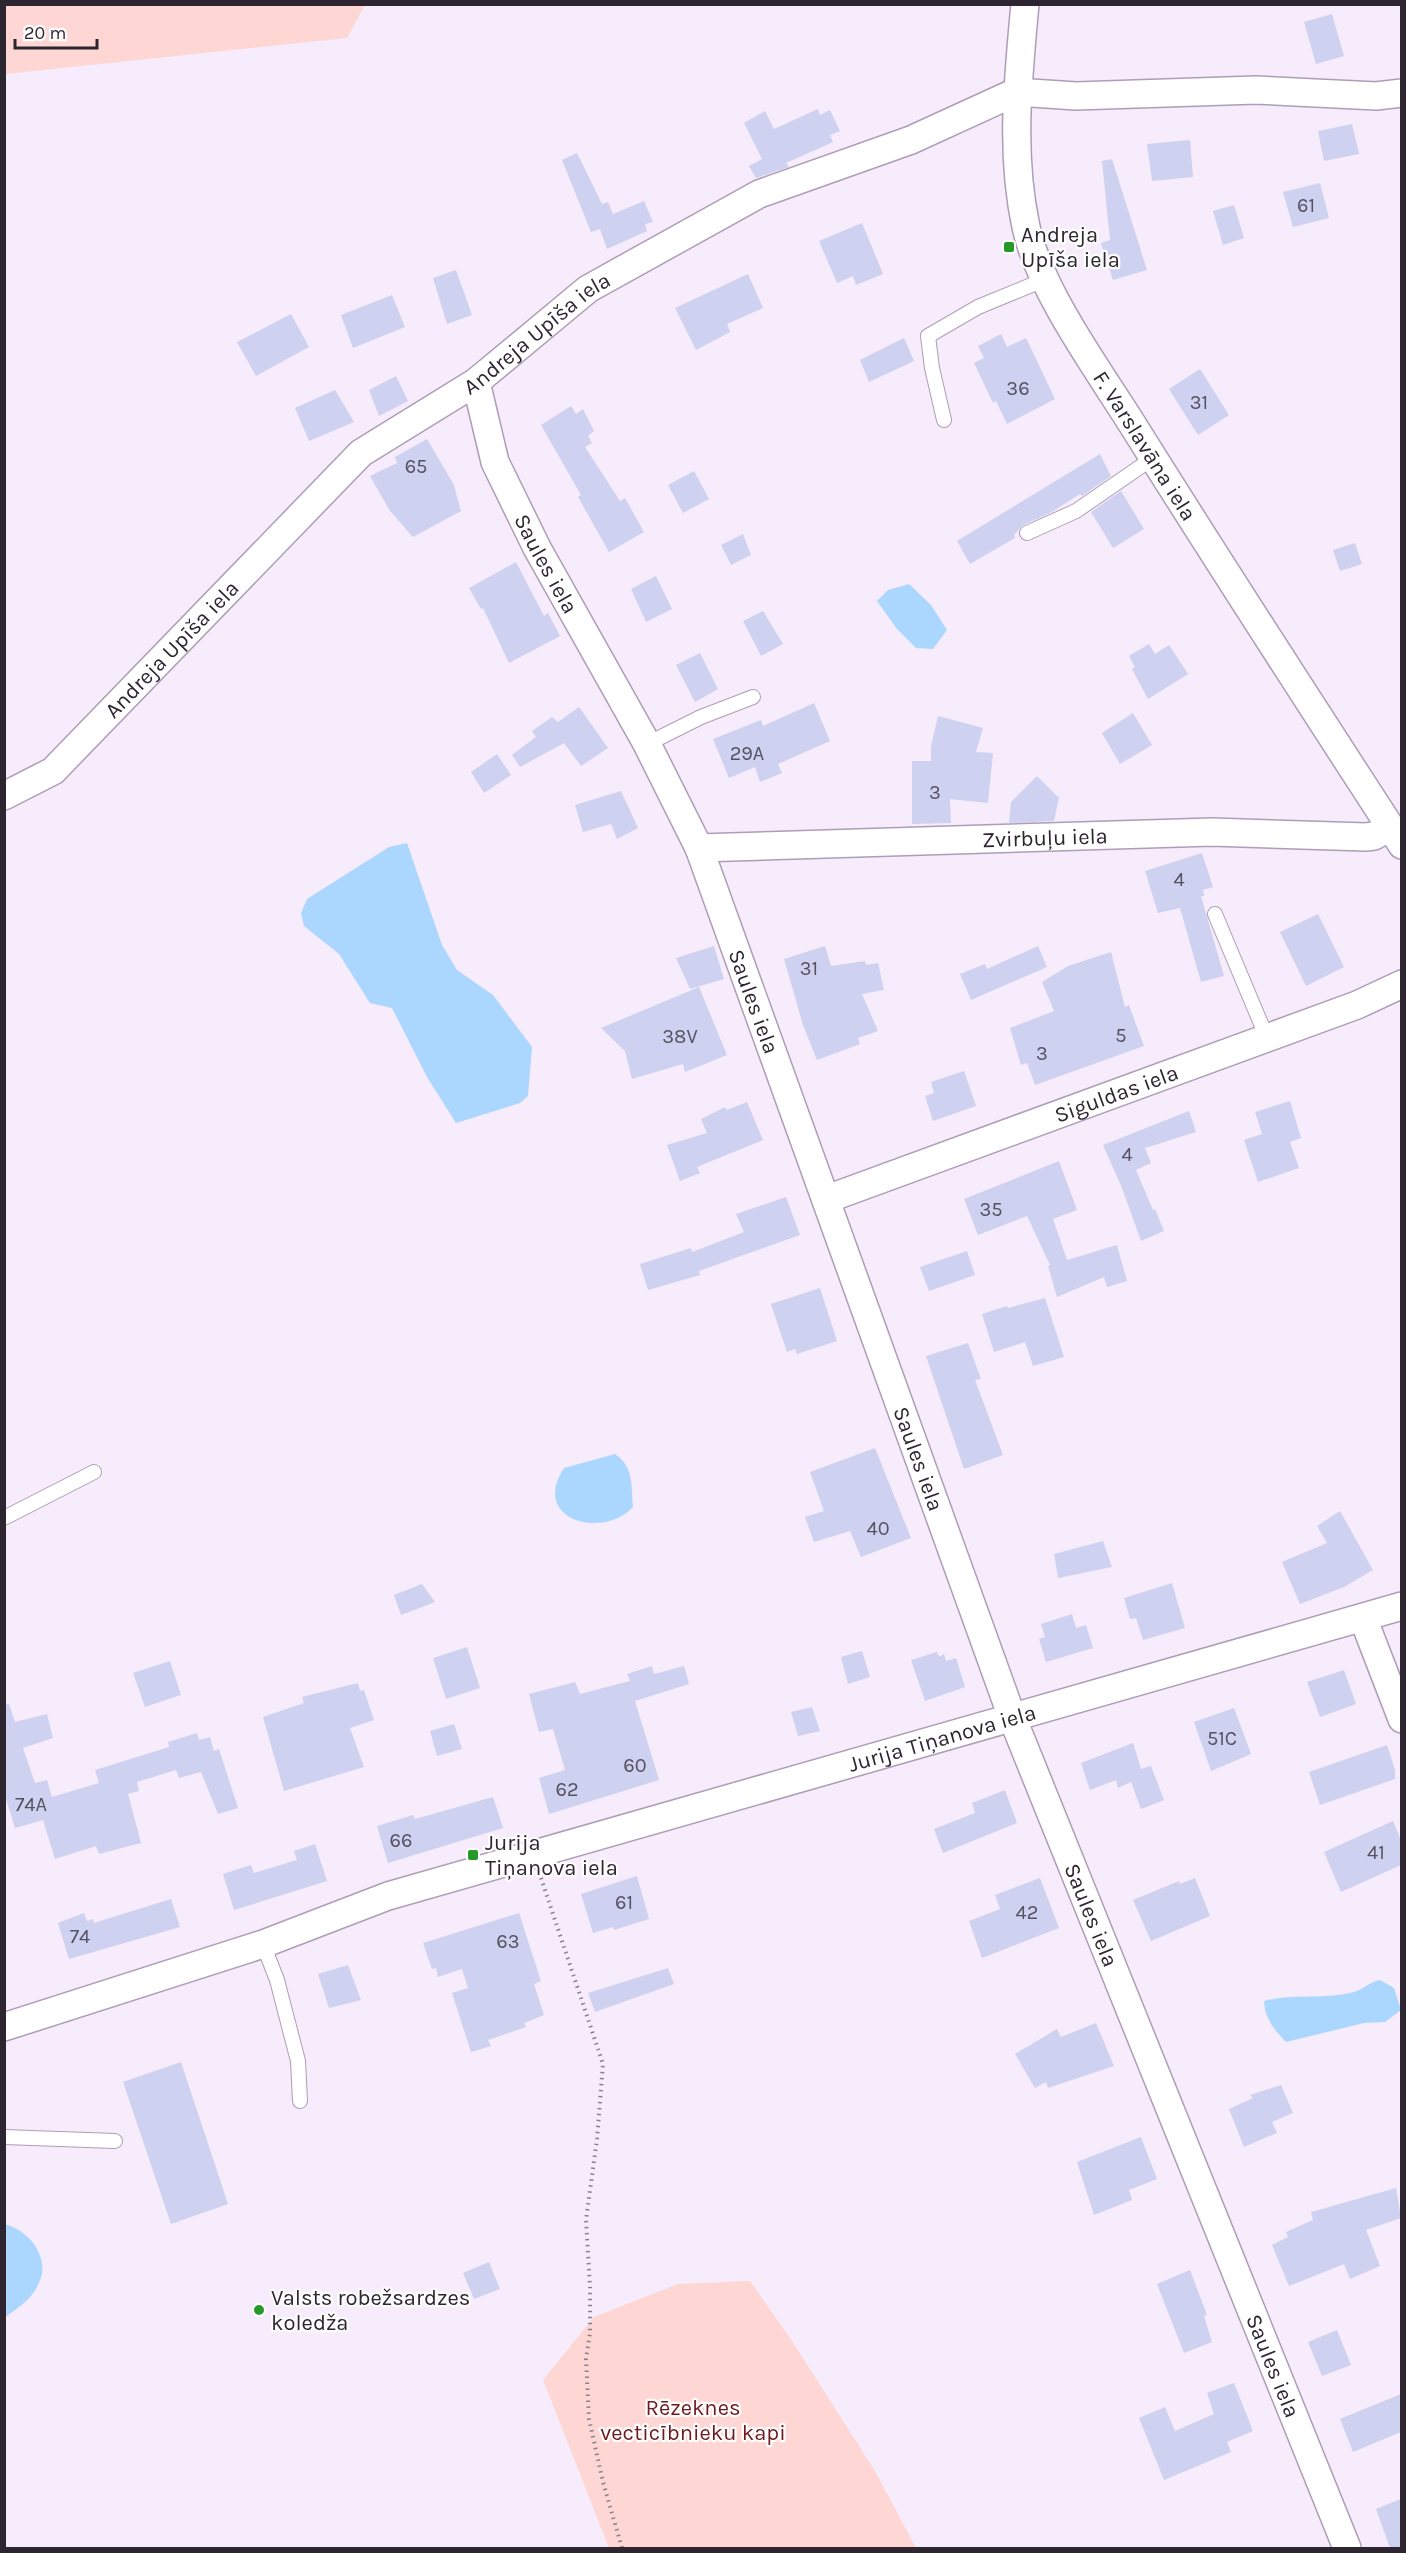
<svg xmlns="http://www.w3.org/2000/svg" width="1406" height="2553" font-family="Karla,sans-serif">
	<rect width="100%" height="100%" fill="#f6ecfc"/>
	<!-- green -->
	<g fill="#fed6d3">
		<polygon points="4,5 5,4 365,5 347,38 5,74"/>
		<polygon points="750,2281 792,2341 875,2471 916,2548 609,2548 543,2380 594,2317 678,2284"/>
	</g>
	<!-- water -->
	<g fill="#abd7fe">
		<polygon points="909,584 931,605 947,630 933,649 916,648 897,629 877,601 888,590"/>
		<polygon points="407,843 442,945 457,970 493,995 532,1047 528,1096 520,1103 456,1123 427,1077 392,1008 370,1003 339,954 304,926 301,913 307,899 389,847"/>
		<path d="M615,1454C634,1467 631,1485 633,1507C602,1540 530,1520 564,1468Z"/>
		<path d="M1380,1980L1394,1988L1401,2010L1385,2022L1364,2023L1286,2042C1274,2029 1265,2019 1264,2001C1293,1993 1324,2000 1354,1992C1364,1989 1369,1982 1380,1980Z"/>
		<path d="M5,2224C30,2231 52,2259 38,2285C31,2300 18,2308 5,2317Z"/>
	</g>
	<!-- building -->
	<g fill="#ced1ef">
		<polygon points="1332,14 1344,56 1316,64 1304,22"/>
		<polygon points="818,109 820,115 830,110 840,131 830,135 833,142 786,163 789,167 756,178 749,166 762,159 744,123 765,111 774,129"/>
		<polygon points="1352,124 1359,154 1324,161 1318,131"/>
		<polygon points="1190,140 1193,177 1152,181 1147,144"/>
		<polygon points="577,153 602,204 608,202 613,214 644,201 653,222 645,224 647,231 607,249 600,229 591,232 562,160"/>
		<polygon points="1112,159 1147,270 1113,280 1101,243 1110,240 1102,161"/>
		<polygon points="1320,183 1329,218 1293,227 1283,192"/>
		<polygon points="1234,205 1244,238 1223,245 1213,211"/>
		<polygon points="862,223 883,274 856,285 853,276 837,283 819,241"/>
		<polygon points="456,270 472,315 447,324 433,278"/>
		<polygon points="748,274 763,308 727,324 730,332 696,350 675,308"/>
		<polygon points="392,295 405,327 353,348 341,315"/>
		<polygon points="291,314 309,347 256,376 237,342"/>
		<polygon points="1001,334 1007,347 1026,338 1055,399 1007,424 996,401 993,403 974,363 984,358 978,346"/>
		<polygon points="904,338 914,361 869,382 860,360"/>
		<polygon points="1200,369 1229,415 1198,435 1169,389"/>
		<polygon points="396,376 408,401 379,416 369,390"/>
		<polygon points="335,390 354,422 309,441 295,408"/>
		<polygon points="571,406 576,414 583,409 594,431 588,436 592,443 585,447 620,501 625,498 644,532 609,552 578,497 581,495 541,425"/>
		<polygon points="427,439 454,485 461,511 413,537 390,511 370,476 397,463 395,457"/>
		<polygon points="1100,454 1111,476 1082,496 1080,494 1050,513 1023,525 1014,535 1015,538 970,564 957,541"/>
		<polygon points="694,471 709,499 683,513 668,485"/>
		<polygon points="1121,491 1144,529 1113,548 1091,512"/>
		<polygon points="743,534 751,555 731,565 721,545"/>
		<polygon points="1355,543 1362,564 1340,571 1333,550"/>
		<polygon points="516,562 544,616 548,613 560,636 509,663 483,608 481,609 469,588"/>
		<polygon points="656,576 672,609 646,622 631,589"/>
		<polygon points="763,611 783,644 761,656 743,621"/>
		<polygon points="1149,644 1155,654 1169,645 1188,674 1148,699 1132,669 1135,667 1129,656"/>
		<polygon points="700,653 718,689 695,702 676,665"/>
		<polygon points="814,703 830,741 778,764 782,773 760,782 755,767 729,778 713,739 761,720 763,726"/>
		<polygon points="579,707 608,748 581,766 564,743 520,767 512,755 536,737 532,731 552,717 558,722"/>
		<polygon points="1133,713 1152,745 1120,764 1102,733"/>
		<polygon points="938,716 983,728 976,752 993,753 988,803 950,799 951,823 912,824 912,761 931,761 931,746"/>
		<polygon points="497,754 511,775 484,793 471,772"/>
		<polygon points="1037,776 1059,798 1054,821 1009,823 1011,802"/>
		<polygon points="621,791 638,828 617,839 611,824 583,832 575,805"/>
		<polygon points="1202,853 1213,887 1203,890 1204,896 1201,896 1224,976 1201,982 1180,908 1158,913 1145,871"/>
		<polygon points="1318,914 1344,967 1306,986 1280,932"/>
		<polygon points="714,946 724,979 690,989 676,958"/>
		<polygon points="825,946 831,966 865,961 866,965 878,963 884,990 862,994 878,1031 858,1038 860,1044 817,1060 803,1025 784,959"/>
		<polygon points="1038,946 1047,967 971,1000 960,974 985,964 987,969"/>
		<polygon points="1111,952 1125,1007 1129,1005 1144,1046 1035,1085 1027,1063 1021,1065 1010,1028 1054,1011 1042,982 1068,966"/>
		<polygon points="699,987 727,1055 685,1072 683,1064 632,1079 625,1051 601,1028"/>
		<polygon points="964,1071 976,1106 933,1121 925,1096 934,1093 931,1082"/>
		<polygon points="1290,1101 1301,1138 1290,1142 1299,1168 1258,1182 1244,1140 1262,1134 1255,1112"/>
		<polygon points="747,1102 763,1140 697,1167 700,1173 680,1181 667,1145 707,1133 701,1119 725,1107 727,1110"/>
		<polygon points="1189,1111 1196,1132 1145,1148 1151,1163 1136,1170 1153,1210 1155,1209 1164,1231 1141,1241 1122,1188 1103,1145"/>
		<polygon points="1059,1161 1077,1210 1053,1219 1067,1260 1117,1245 1127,1281 1107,1287 1104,1277 1057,1297 1048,1266 1050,1265 1027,1216 978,1235 964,1199"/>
		<polygon points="786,1197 800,1235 699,1271 700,1275 648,1290 640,1264 691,1248 692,1252 744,1232 736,1214"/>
		<polygon points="967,1251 975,1275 929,1291 920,1267"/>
		<polygon points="820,1288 837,1341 797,1354 795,1349 787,1352 771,1304"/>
		<polygon points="1045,1298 1064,1357 1033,1366 1025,1342 994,1352 982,1314 1007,1306 1008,1308"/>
		<polygon points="968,1343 981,1379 975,1380 1003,1455 964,1469 926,1356"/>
		<polygon points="875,1448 911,1538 861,1557 850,1531 814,1542 805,1517 824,1511 810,1472"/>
		<polygon points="1340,1511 1373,1570 1344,1587 1300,1604 1282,1562 1327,1543 1317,1526"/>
		<polygon points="1103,1541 1112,1567 1058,1578 1054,1554"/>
		<polygon points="1172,1583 1185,1628 1143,1640 1136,1618 1130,1619 1124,1598"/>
		<polygon points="422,1584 435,1602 401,1615 394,1595"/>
		<polygon points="1072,1614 1076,1628 1086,1625 1093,1648 1046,1662 1039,1639 1045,1637 1041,1624"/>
		<polygon points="467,1647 480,1688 446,1699 433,1658"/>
		<polygon points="862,1651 870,1677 848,1684 841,1657"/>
		<polygon points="937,1652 939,1657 944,1654 946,1661 956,1658 965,1687 925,1701 911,1660"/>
		<polygon points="170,1661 181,1695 145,1707 133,1673"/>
		<polygon points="652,1666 654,1674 684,1666 689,1684 635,1701 659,1780 549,1814 539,1778 565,1770 553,1729 539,1732 529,1694 575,1682 580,1694 630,1681 627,1674"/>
		<polygon points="1344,1670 1356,1704 1320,1717 1307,1682"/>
		<polygon points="358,1683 360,1691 364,1690 374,1720 350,1728 364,1767 284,1791 263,1717 304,1703 302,1697"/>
		<polygon points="9,1704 15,1722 47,1714 53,1738 23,1748 35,1783 47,1780 52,1797 99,1783 95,1770 169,1747 168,1742 197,1733 199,1740 210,1737 214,1751 219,1749 238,1808 218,1814 201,1772 179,1778 176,1770 137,1782 139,1791 128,1794 141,1843 99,1854 96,1846 55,1859 43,1820 15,1828 4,1792 4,1705"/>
		<polygon points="812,1707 820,1731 798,1736 791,1712"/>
		<polygon points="1234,1708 1251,1754 1211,1771 1194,1722"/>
		<polygon points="454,1724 462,1749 437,1756 430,1731"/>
		<polygon points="1133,1743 1141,1769 1151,1766 1164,1800 1141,1809 1131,1782 1118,1788 1116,1780 1090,1790 1081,1763"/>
		<polygon points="1387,1745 1395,1770 1395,1779 1320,1805 1309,1772"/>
		<polygon points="1005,1790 1017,1823 943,1853 934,1829 975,1813 972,1803"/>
		<polygon points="493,1797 503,1828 388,1863 377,1826 413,1815 415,1819"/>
		<polygon points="1393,1821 1401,1840 1401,1865 1341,1892 1324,1852"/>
		<polygon points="315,1844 327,1881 234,1910 223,1874 251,1865 254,1873 297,1860 294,1851"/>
		<polygon points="637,1876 649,1919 614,1930 613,1927 593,1933 581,1894"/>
		<polygon points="1040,1878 1059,1928 982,1958 969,1921 1000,1909 995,1895"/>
		<polygon points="1195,1878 1210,1916 1151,1941 1133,1900 1179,1881 1180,1884"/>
		<polygon points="171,1899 180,1927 69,1959 58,1923 84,1913 87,1921 93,1919 94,1923"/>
		<polygon points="519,1913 541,1981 534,1984 544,2015 524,2023 526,2027 488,2040 491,2046 471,2052 452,1993 468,1988 462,1969 438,1977 436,1968 432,1969 423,1943"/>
		<polygon points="348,1965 361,2000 329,2008 318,1974"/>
		<polygon points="668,1968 674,1984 595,2012 588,1993"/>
		<polygon points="1096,2023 1114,2066 1048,2088 1046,2082 1035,2088 1015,2054 1057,2029 1061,2037"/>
		<polygon points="181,2062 228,2204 171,2224 123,2082"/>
		<polygon points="1281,2085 1293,2113 1272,2122 1277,2133 1244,2147 1229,2109 1253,2098 1250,2095"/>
		<polygon points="1141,2137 1157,2179 1129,2190 1132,2200 1094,2215 1077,2162"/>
		<polygon points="1396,2188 1401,2218 1366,2230 1380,2266 1350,2279 1344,2264 1289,2286 1272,2245 1288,2237 1286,2232 1313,2220 1311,2212"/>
		<polygon points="489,2262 500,2289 474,2299 463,2273"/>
		<polygon points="1190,2270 1207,2315 1204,2316 1212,2342 1184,2353 1157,2284"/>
		<polygon points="1337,2330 1351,2365 1322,2376 1308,2342"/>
		<polygon points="1234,2383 1253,2431 1227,2442 1231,2452 1164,2480 1139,2418 1165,2407 1175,2431 1214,2414 1207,2393"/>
		<polygon points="1401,2394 1401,2432 1353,2452 1340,2419"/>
		<polygon points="1401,2499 1401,2548 1390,2548 1376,2509"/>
	</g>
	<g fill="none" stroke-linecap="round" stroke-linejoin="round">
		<!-- service casing -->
		<g stroke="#ae9db7" stroke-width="16">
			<g id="service">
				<polyline points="944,420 932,368 928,336 978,307 1046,279"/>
				<polyline points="1027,533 1076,511 1153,458"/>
				<polyline points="647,744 701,717 753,697"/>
				<polyline points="1215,914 1267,1038"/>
				<polyline points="4,1518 94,1472"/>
				<polyline points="263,1944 277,1980 298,2061 300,2101"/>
				<polyline points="4,2137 115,2141"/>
			</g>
		</g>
		<!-- minor casing -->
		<g stroke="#ae9db7" stroke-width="30">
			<g id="minor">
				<path id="s1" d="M1025,4C1018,80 1010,153 1026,227C1040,291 1099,371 1134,427C1222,568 1312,706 1402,845"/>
				<path id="s2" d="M476,382L495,462L537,548L647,744L699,848L1012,1717L1347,2548"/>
				<path id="s3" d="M4,796L53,771L361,453L476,382L588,289L759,194L911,140L1016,92L1076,96L1256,90L1376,96L1402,93"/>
				<path id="s4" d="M699,848L1212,832L1366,837L1374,836L1390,827"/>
				<path id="s5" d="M827,1199L1357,1005L1402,984"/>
				<polyline points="1363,1618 1402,1719"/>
				<path id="s6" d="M4,2027L263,1944L388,1896L1402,1606"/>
			</g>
		</g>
		<!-- path -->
		<polyline stroke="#8a818e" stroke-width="4" stroke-dasharray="1.5 4.5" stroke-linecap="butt" points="541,1878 603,2064 597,2139 586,2220 590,2287 590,2333 586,2359 589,2419 603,2482 622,2548"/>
		<!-- service -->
		<use href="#service" stroke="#fff" stroke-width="14"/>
		<!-- minor -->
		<use href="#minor" stroke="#fff" stroke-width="27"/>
	</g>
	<!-- markers -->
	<g fill="#269928" stroke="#fdfdfd" stroke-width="2">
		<rect x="1003" y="241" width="12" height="12" rx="3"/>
		<rect x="467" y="1849" width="12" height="12" rx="3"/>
		<circle cx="259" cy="2310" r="6"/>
	</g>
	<g text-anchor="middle" stroke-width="4.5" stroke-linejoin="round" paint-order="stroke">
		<!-- number labels -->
		<g font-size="20" fill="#555160">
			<text x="1306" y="212">61</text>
			<text x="1018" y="395">36</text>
			<text x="1199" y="409">31</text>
			<text x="416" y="473">65</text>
			<text x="747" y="760">29A</text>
			<text x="935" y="799">3</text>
			<text x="1179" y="886">4</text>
			<text x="809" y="975">31</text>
			<text x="1121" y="1042">5</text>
			<text x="680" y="1043">38V</text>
			<text x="1042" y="1060">3</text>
			<text x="1127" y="1161">4</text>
			<text x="991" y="1216">35</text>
			<text x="878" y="1535">40</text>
			<text x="1222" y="1745">51C</text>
			<text x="635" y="1772">60</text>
			<text x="567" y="1796">62</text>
			<text x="31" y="1811">74A</text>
			<text x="401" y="1847">66</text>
			<text x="1376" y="1859">41</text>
			<text x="624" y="1909">61</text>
			<text x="1027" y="1919">42</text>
			<text x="80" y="1943">74</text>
			<text x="508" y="1948">63</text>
		</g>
		<!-- poi labels -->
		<g font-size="22" fill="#2d2630" stroke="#fdfdfd" text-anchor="start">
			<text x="1021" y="242">Andreja<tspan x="1021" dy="25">Upīša iela</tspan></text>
			<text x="485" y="1850">Jurija<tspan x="485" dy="25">Tiņanova iela</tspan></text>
			<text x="271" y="2305">Valsts robežsardzes<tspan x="271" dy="25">koledža</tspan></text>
		</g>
		<!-- street labels -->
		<g font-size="22" fill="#2d2630" stroke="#fdfdfd">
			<text dy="8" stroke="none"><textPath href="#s3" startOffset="711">Andreja Upīša iela</textPath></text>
			<text dy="8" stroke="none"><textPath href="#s1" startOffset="474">F. Varslavāna iela</textPath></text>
			<text dy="8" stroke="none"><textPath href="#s2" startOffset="196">Saules iela</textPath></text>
			<text dy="8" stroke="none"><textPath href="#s3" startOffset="225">Andreja Upīša iela</textPath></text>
			<text dy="8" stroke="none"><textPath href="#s4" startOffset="346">Zvirbuļu iela</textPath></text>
			<text dy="8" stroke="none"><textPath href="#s2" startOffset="682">Saules iela</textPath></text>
			<text dy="8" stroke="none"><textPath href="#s5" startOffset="308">Siguldas iela</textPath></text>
			<text dy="8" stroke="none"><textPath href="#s2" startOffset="1168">Saules iela</textPath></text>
			<text dy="8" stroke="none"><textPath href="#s6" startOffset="982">Jurija Tiņanova iela</textPath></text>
			<text dy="8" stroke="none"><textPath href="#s2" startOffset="1656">Saules iela</textPath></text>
			<text dy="8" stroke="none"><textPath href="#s2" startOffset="2142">Saules iela</textPath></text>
		</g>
		<!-- park labels -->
		<g font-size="22" fill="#6e191d" stroke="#fdfdfd">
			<text x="693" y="2415">Rēzeknes<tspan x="693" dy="25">vecticībnieku kapi</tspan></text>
		</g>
	</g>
	<!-- border -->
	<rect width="1406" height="2553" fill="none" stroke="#2d2630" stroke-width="12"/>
	<!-- scale -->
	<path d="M15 39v9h82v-9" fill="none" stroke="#2d2630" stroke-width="3"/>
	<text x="24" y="39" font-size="18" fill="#2d2630" stroke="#fdfdfd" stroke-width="4.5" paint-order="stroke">20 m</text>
</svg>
